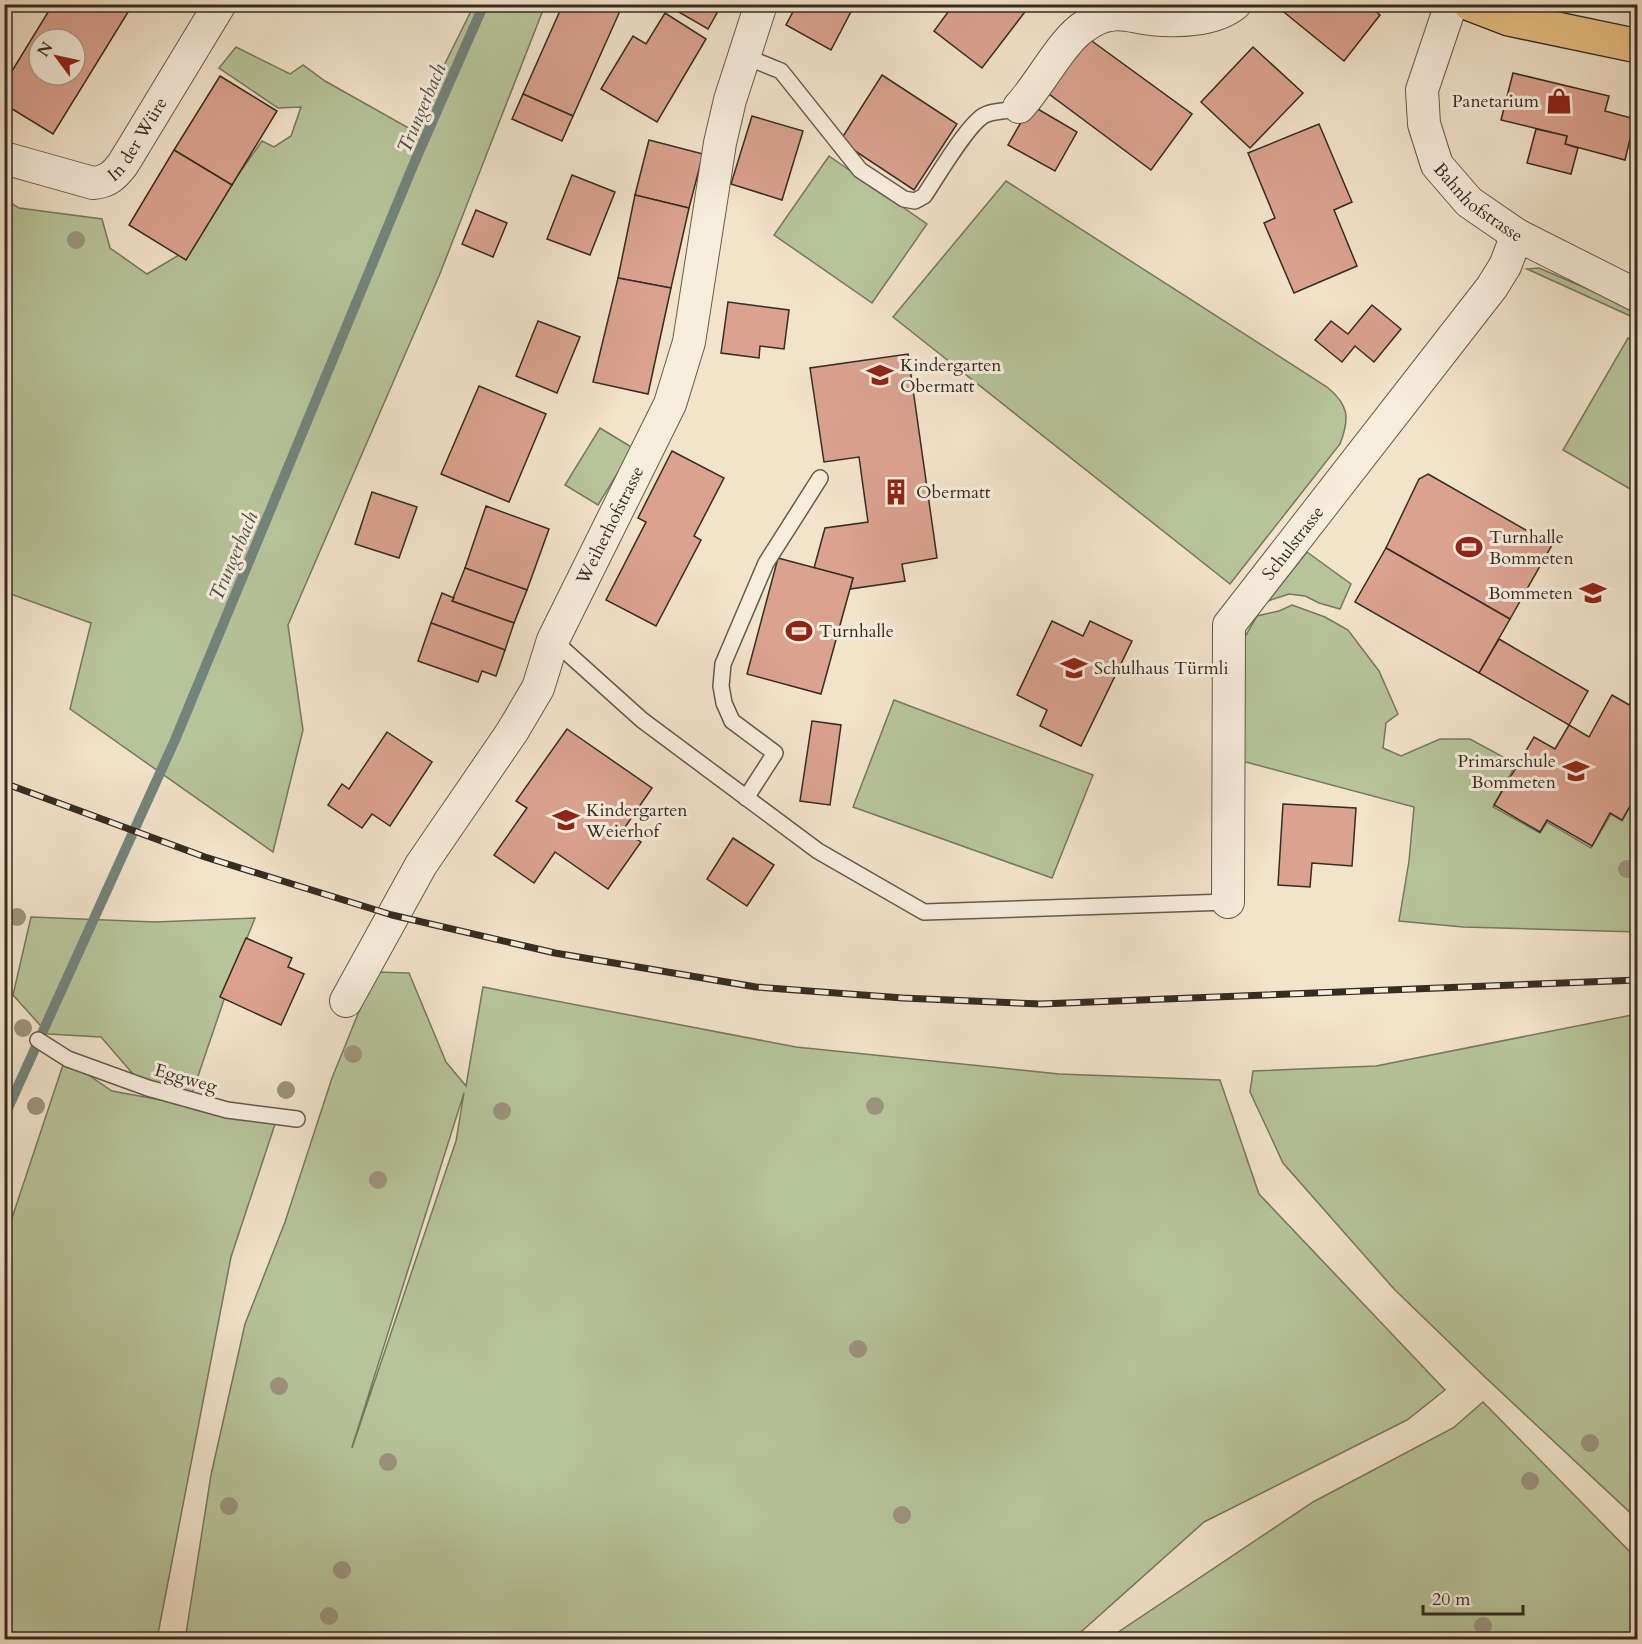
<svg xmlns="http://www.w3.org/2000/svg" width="1642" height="1644" font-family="Cardo,serif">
	<rect width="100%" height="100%" fill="#f2e3cb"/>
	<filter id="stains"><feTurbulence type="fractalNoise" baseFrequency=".00333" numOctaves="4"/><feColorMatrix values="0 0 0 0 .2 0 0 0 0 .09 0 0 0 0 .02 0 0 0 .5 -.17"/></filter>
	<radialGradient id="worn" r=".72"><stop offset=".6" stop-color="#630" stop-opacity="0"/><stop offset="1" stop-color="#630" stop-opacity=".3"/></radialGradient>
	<!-- green -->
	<g fill="#b7c49a" stroke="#76785e" stroke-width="1.5" fill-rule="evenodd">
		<polygon points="474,5 545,5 439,276 288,625 303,730 273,852 70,709 91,623 5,592 4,199 19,208 102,219 110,248 147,274 184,252 262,141 274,147 291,136 301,107 278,108 219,68 236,47 290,74 303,65 325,81 412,130"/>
		<polygon points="829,156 927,224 872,303 774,235"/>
		<path d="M1006,181L1327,387C1349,405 1350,418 1340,444L1230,584L893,317Z"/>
		<polygon points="1539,268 1637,310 1637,319 1527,269"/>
		<polygon points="1628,338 1637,344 1637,493 1563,450"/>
		<polygon points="600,428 633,448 598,505 565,485"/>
		<polygon points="1307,552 1351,584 1340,609 1319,603 1305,596 1289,594 1268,601"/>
		<polygon points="1292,605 1325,617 1348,630 1379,671 1398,714 1386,723 1383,748 1401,756 1440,739 1470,739 1516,764 1493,807 1540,833 1547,822 1591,848 1611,814 1622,821 1637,794 1637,932 1463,927 1399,921 1409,861 1414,807 1238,760 1243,640 1257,616 1279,611"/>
		<polygon points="894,700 1093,775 1052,878 853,807"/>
		<polygon points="31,917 155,922 255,918 233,973 192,1094 146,1089 101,1037 48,1034 13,995"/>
		<path d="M375,972L409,973L446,1062L466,1086L483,987L796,1047L1059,1074L1220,1080L1259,1194L1445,1390L1407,1420L1204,1522L1073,1639L185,1640L211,1475L245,1324L285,1222L332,1078ZM464,1093L456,1141L352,1448V1447Z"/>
		<polygon points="1637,1014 1638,1014 1637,1519 1486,1378 1394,1289 1283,1163 1250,1092 1253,1071 1376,1066"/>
		<polygon points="65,1059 112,1091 276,1121 231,1257 157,1639 5,1640 5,1239"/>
		<polygon points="1483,1402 1637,1559 1637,1639 1108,1639 1313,1502 1453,1428"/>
	</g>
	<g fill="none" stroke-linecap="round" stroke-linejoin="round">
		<!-- stream -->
		<polyline stroke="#73847c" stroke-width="10" points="4,1117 175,740 415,161 484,4"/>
	</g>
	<!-- building -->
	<g fill="#daa28f" stroke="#362c21" stroke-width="1.5" fill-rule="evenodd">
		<path d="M53,4H133L53,134L4,104V84ZM39,39H75V75H39Z"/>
		<polygon points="563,4 604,4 620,11 573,116 523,94"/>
		<polygon points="665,4 722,4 708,29"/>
		<polygon points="797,4 855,4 831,50 786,25"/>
		<polygon points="954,4 1031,4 982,68 934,31"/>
		<polygon points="1274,4 1368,4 1380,15 1344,61"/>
		<polygon points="665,13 706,39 657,122 601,89 633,36 646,44"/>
		<polygon points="1085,36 1192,114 1151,170 1045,91"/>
		<polygon points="1253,47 1303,93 1250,148 1201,102"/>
		<polygon points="1513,73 1609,96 1605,111 1635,119 1625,160 1565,144 1567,136 1501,120"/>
		<polygon points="882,75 957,124 914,190 840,141"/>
		<polygon points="220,76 277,111 232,185 174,150"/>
		<polygon points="523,94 573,116 562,141 512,119"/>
		<polygon points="1031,105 1077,132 1055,171 1008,145"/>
		<polygon points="752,116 803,131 782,200 731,184"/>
		<polygon points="1319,124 1352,202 1334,210 1357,266 1294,293 1264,223 1275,218 1248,153"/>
		<polygon points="1536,129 1567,136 1565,144 1578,148 1571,174 1527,163"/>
		<polygon points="649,140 703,154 689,208 635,195"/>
		<polygon points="174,150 232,185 186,260 129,225"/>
		<polygon points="572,175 615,192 590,255 547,239"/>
		<polygon points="635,195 689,208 671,288 618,278"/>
		<polygon points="476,210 507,223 493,257 462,244"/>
		<polygon points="618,278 671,288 648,394 593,382"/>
		<polygon points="728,302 789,310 784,349 760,346 759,358 721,353"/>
		<polygon points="1372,305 1401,329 1374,362 1355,346 1342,362 1315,340 1331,321 1348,334"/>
		<polygon points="538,321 580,337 557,393 516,376"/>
		<polygon points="908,354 937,558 902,564 905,581 850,589 853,578 814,568 825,528 868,522 859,457 824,462 810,368"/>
		<polygon points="479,386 546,414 509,502 441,474"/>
		<polygon points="672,451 724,478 694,536 701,540 656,626 606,600 646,522 638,518"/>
		<polygon points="1428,474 1552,545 1510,619 1386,548 1419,479"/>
		<polygon points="372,492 417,507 399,558 355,544"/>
		<polygon points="486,506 549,529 527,590 465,568"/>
		<polygon points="1386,548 1510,619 1479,673 1355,602"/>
		<polygon points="778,558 853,578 821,694 747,674"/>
		<polygon points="465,568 527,590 514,623 452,601"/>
		<polygon points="442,593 454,598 452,601 514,623 505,650 431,623"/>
		<polygon points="1052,621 1083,636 1090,621 1132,641 1081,746 1040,726 1047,710 1017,695"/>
		<polygon points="431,623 505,650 496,676 482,671 478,682 418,661"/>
		<polygon points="1499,639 1588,691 1569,725 1479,673"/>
		<polygon points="1638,689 1638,710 1629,705"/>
		<polygon points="1612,695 1638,710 1638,792 1622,820 1610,813 1592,846 1547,820 1540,832 1494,805 1534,737 1555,749 1569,725 1589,737"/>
		<polygon points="812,721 841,725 830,805 800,801"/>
		<polygon points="567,729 652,788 623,830 641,842 608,889 555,852 534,883 494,855 527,808 516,801"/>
		<polygon points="387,732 432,762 390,826 372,814 362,828 328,805 342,784 349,789"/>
		<polygon points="1283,804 1356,808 1352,866 1312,863 1310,887 1278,885"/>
		<polygon points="733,838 774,865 747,906 707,879"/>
		<polygon points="246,938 292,958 288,967 304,974 281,1025 220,997"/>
	</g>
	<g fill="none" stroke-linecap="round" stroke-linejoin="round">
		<!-- service casing -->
		<g stroke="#655a4c" stroke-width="18">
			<g id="service">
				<path d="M744,56L781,71L860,170L904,199L915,201L924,196C937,177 966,127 983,116C994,109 1008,113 1019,107"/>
				<polyline points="553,640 642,720 818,851 924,912 1228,902"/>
				<polyline points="746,798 775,753 732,721 724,703 721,686 723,664 766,563 820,478"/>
				<polyline points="38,1040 68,1059 148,1088 227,1110 297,1119"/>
			</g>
		</g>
		<!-- minor casing -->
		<g stroke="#655a4c" stroke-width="34">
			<g id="minor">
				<path id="s1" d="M1451,4L1422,90L1424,124L1437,165L1469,202L1517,235L1638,296"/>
				<path d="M1019,107C1039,86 1063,39 1085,26C1092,21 1101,16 1110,15C1124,12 1137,18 1151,19C1177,22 1214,21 1235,4"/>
				<path id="s2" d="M4,158L93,183C107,182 114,176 123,164L220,4"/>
				<path id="s3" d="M1228,902L1229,625L1492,287L1505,266L1517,235"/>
				<path id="s4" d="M346,1001L421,865L512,732L538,688L553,640L670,404L689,342L720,143L730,100L761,4"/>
			</g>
		</g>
		<!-- primary casing -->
		<g stroke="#362c21" stroke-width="36">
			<polyline id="primary" points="1470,4 1509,19 1638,46"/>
		</g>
		<!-- service -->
		<use href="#service" stroke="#f7eddd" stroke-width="15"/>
		<!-- minor -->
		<use href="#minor" stroke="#f7eddd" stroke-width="32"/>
		<!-- primary -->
		<use href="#primary" stroke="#e9c286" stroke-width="33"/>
		<!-- rail casing -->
		<g stroke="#362c21" stroke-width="7">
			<polyline id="rail" points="4,783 205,857 392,915 555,953 756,987 903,998 1041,1004 1638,980"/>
		</g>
		<!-- rail -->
		<use href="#rail" stroke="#f7eddd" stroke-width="4.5" stroke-dasharray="14" stroke-linecap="butt"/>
	</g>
	<!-- trees -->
	<g fill="#9c937e">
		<circle cx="76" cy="240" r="9"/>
		<circle cx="1627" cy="869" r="9"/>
		<circle cx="17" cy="917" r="9"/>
		<circle cx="23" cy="1028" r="9"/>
		<circle cx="353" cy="1054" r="9"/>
		<circle cx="286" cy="1090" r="9"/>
		<circle cx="36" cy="1106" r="9"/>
		<circle cx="875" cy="1106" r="9"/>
		<circle cx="502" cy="1111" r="9"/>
		<circle cx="378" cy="1180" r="9"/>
		<circle cx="858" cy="1349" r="9"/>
		<circle cx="279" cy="1386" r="9"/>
		<circle cx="1590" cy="1443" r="9"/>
		<circle cx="388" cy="1462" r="9"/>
		<circle cx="1530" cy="1481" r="9"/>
		<circle cx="229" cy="1506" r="9"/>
		<circle cx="902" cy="1515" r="9"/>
		<circle cx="342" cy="1570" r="9"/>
		<circle cx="329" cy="1616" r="9"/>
		<circle cx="1483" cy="1626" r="9"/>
	</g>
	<!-- icons -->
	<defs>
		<g id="shop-bare" transform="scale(2.07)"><path d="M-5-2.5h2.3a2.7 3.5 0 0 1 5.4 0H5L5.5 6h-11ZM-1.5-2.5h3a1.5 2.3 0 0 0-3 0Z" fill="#8f2418" stroke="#f7eddd" stroke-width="2.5" paint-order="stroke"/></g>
		<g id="school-bare" transform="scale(2.07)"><path d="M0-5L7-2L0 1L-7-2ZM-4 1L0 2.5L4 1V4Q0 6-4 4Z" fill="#8f2418" stroke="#f7eddd" stroke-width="2.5" paint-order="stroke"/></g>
		<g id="building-bare" transform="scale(2.07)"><path d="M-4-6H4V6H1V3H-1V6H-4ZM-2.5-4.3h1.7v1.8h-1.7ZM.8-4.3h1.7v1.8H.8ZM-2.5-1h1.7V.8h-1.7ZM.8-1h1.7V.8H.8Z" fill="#8f2418" stroke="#f7eddd" stroke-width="2.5" paint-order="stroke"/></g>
		<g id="stadium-bare" transform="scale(2.07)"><path d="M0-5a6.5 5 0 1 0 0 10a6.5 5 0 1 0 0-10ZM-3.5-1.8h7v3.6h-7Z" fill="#8f2418" stroke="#f7eddd" stroke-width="2.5" paint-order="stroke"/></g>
	</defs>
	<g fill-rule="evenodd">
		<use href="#shop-bare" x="1559" y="101"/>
		<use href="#school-bare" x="880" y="375"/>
		<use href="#building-bare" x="896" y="492"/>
		<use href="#stadium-bare" x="1469" y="547"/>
		<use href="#school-bare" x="1593" y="593"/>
		<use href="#stadium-bare" x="799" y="631"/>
		<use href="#school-bare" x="1074" y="668"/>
		<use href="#school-bare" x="1576" y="771"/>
		<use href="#school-bare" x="566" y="820"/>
	</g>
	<g text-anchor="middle" stroke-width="6" stroke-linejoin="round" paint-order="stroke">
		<!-- poi labels -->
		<g font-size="18" fill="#362c21" stroke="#f7eddd" text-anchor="start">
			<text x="1539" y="107" text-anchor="end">Panetarium</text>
			<text x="900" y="371">Kindergarten<tspan x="900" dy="21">Obermatt</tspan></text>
			<text x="916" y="498">Obermatt</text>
			<text x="1489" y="543">Turnhalle<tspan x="1489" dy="21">Bommeten</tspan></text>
			<text x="1573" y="599" text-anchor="end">Bommeten</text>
			<text x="819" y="637">Turnhalle</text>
			<text x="1094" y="674">Schulhaus Türmli</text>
			<text x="1556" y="767" text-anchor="end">Primarschule<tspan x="1556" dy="21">Bommeten</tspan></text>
			<text x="586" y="816">Kindergarten<tspan x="586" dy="21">Weierhof</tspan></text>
		</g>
		<!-- street labels -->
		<g font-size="18" fill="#362c21" stroke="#f7eddd">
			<text dy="6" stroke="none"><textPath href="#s2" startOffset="158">In der Würe</textPath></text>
			<text dy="6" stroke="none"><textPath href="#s1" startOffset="224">Bahnhofstrasse</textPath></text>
			<text dy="6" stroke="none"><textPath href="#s4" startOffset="546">Weiherhofstrasse</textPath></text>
			<text dy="6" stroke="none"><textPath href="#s3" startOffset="381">Schulstrasse</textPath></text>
			<text transform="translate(186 1078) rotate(16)" y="6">Eggweg</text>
		</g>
		<!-- water labels -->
		<g font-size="20" font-style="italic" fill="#4f5047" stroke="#f7eddd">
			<text transform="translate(421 108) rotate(-67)" y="7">Trungerbach</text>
			<text transform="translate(233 556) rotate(-67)" y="7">Trungerbach</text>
		</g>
	</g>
	<!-- margin -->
	<rect width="1642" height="1644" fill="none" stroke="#f2e3cb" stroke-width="24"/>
	<rect x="6" y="6" width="1630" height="1632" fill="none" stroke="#362c21" stroke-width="3"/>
	<rect x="12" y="12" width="1618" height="1620" fill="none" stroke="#362c21" stroke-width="1.5"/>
	<!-- north arrow -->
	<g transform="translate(57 57) rotate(303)"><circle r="28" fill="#f7eddd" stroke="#aaa092" stroke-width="1.5"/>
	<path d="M0-4.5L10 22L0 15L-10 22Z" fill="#8f2418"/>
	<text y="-9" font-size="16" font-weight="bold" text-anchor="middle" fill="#362c21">N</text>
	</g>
	<!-- scale -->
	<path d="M1423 1605v9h100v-9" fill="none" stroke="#362c21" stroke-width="3"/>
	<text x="1432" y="1605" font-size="18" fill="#362c21" stroke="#f7eddd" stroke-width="4.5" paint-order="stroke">20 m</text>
	<rect width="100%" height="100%" filter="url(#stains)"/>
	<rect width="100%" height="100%" fill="url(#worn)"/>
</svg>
